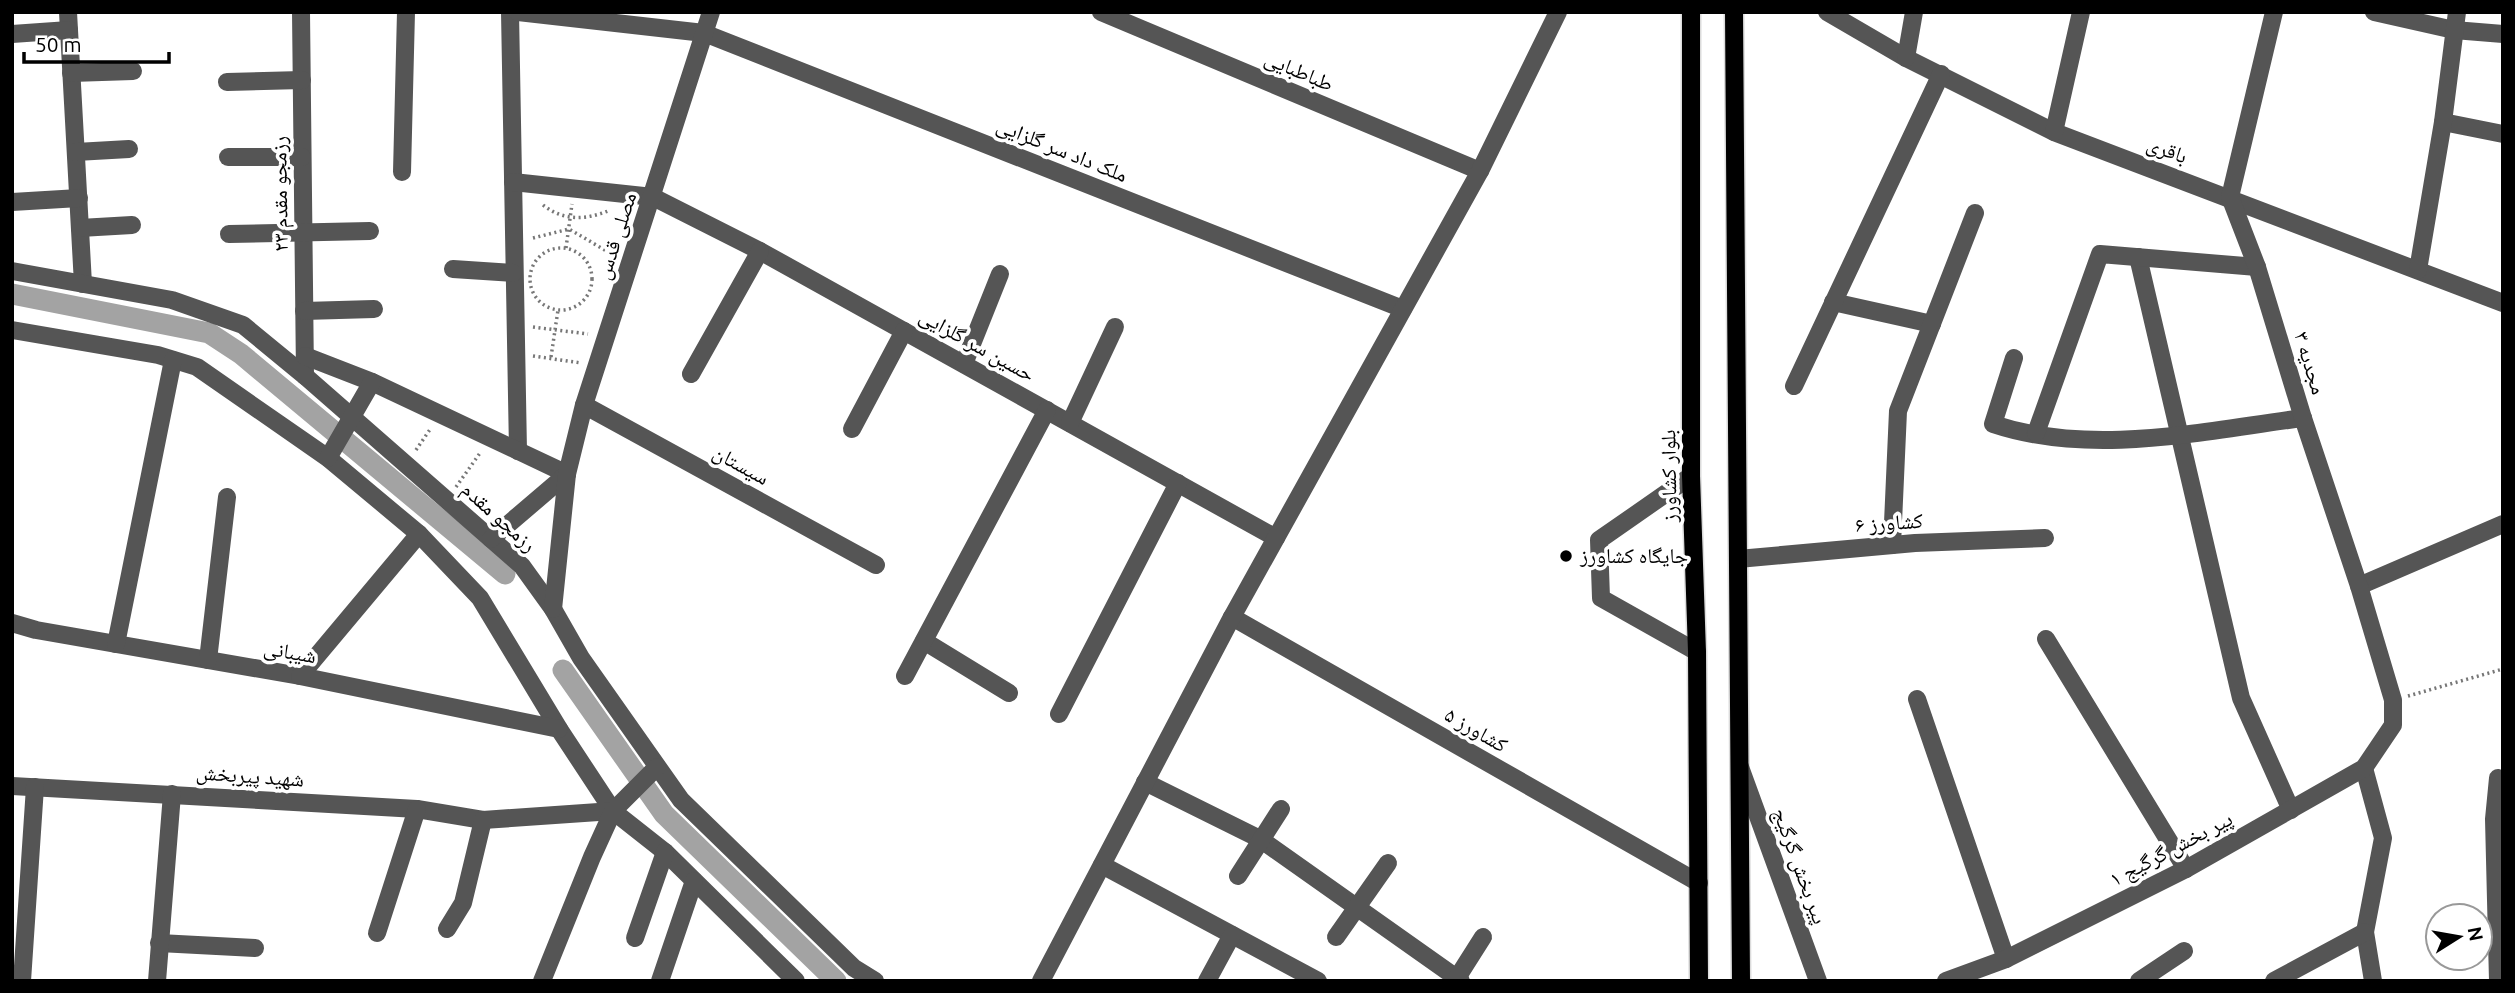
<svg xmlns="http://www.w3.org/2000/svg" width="2515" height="993" font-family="Ubuntu,'Noto Naskh Arabic',sans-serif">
	<rect width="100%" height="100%" fill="#fff"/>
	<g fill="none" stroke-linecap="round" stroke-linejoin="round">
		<!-- canal -->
		<g stroke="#a3a3a3" stroke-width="21">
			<polyline points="12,294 209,333 241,354 505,574"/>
			<polyline points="563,670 664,814 836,981"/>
		</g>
		<!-- major casing -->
		<g stroke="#dbdbdb" stroke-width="21">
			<g id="major">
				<polyline points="1691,12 1691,476 1697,652 1699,981"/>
				<polyline points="1734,12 1741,981"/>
			</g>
		</g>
		<!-- path -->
		<g stroke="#777" stroke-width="3.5" stroke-dasharray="2 3.5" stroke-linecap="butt">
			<path d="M543,205C563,221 585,220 608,211"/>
			<polyline points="533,238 569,229 615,256"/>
			<circle cx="561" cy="279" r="31"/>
			<polyline points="566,248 572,204"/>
			<polyline points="533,327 588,334"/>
			<polyline points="533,356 581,363"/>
			<polyline points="551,357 558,310"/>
			<polyline points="416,450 431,428"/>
			<polyline points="456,487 480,453"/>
			<polyline points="2408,696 2503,669"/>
		</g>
		<!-- minor -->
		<g stroke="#555" stroke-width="18">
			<polyline points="68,12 83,284"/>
			<polyline points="301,12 305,376"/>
			<polyline points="510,12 518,451"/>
			<polyline points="518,12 704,33 1403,309"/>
			<polyline points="1101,12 1480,171"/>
			<polyline points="1827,12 1906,58 2054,132 2503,303"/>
			<polyline points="2374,12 2454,30 2503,34"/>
			<polyline points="12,34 69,30"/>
			<polyline points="1906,58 1914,12"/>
			<polyline points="71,73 133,71"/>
			<polyline points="227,82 302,80"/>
			<polyline points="2443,122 2503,134"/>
			<polyline points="2054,132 2081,12"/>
			<polyline points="76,152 129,149"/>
			<polyline points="228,157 302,157"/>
			<polyline points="402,172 406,12"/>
			<polyline points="513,182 653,197 760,251 1276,538"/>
			<polyline points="12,202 79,198"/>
			<polyline points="80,228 132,225"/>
			<polyline points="229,234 370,231"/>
			<polyline points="2138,257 2241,698 2291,810"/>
			<polyline points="453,269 513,273"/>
			<polyline points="2418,270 2443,122 2457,12"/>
			<polyline points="12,271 172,300 243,325 305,376 522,566 553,609 581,658 681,800 854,968 875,981"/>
			<polyline points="1833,302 1932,324"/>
			<polyline points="304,311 374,309"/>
			<polyline points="12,330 158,355 197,367 328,458 419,534 480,598 559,729 613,811 665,852 796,981"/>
			<polyline points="305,356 372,382 567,474"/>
			<path d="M2014,358L1993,424C2092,457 2202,431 2303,418"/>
			<polyline points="964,364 1000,274"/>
			<polyline points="691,374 760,251"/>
			<polyline points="1794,386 1941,74"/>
			<polyline points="584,405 876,565"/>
			<polyline points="1070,423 1115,327"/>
			<polyline points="852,429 904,331"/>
			<polyline points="2036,433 2100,254 2257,267"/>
			<polyline points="328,458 372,382"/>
			<polyline points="1691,476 1599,540 1601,598 1697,652"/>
			<polyline points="491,539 567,474"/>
			<polyline points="1892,545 1898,411 1975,213"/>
			<polyline points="1738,559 1915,543 2045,538"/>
			<polyline points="2359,586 2503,524"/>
			<polyline points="553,609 567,474 584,405 711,12"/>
			<polyline points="1232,617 1699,883"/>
			<polyline points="12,623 36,630 300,676 559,729"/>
			<polyline points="2046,639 2186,869"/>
			<polyline points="924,641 1009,693"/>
			<polyline points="116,644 173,360"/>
			<polyline points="208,660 227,497"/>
			<polyline points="300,676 419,534"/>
			<polyline points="905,676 1047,410"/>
			<polyline points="1917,699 2006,959"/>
			<polyline points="1059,714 1178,483"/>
			<polyline points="1740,767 1818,981"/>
			<polyline points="2364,768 2383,838 2365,932 2373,981"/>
			<polyline points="2498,778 2494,819 2498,981"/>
			<polyline points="1145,782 1260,839 1461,981"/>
			<polyline points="12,786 417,809 483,820 613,811"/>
			<polyline points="1102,865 1318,981"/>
			<polyline points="1238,876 1281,809"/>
			<polyline points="447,929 463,903 483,820"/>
			<polyline points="377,933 417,809"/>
			<polyline points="1336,937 1388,863"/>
			<polyline points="635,938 665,852"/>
			<polyline points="159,943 255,948"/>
			<polyline points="1457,978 1483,937"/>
			<polyline points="22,981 35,787"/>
			<polyline points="157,981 172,794"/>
			<polyline points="542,981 592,857 613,811 657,767"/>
			<polyline points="660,981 694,881"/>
			<polyline points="1041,981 1232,617 1480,171 1558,12"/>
			<polyline points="1207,981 1232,935"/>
			<polyline points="1946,981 2006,959 2186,869 2364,768 2393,725 2393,700 2359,586 2303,418 2257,267 2230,197 2274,12"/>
			<polyline points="2139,981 2184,951"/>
			<polyline points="2274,981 2365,932"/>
		</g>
		<!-- major -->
		<use href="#major" stroke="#000" stroke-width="18"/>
	</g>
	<!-- markers -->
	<circle fill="#000" stroke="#fff" stroke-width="2.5" cx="1566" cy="556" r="7"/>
	<g text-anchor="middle" stroke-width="7" stroke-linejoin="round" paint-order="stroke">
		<!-- street labels -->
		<g font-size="21" fill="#000" stroke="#fff">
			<text transform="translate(1299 71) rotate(23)" y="7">طباطبایی</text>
			<text transform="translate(1062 150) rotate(22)" y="7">ملک داد سر گلزایی</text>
			<text transform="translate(2167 150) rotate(20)" y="7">باقری</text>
			<text transform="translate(280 194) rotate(-91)" y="7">رزمجو مقدم ۲۳</text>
			<text transform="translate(616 236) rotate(-72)" y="7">مصلی قدس</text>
			<text transform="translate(977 345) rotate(29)" y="7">حسین سر گلزایی</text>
			<text transform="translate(2310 363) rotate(73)" y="7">مجدیه ۳</text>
			<text transform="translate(741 465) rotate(29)" y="7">سیستان</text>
			<text transform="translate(1669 476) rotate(-91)" y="7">بلوار کشاورز</text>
			<text transform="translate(499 517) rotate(42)" y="7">رزمجو مقدم</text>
			<text transform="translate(1889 523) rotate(-4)" y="7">کشاورز ۶</text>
			<text transform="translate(290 652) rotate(10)" y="7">شیبانی</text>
			<text transform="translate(1476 730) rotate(30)" y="7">کشاورز ۵</text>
			<text transform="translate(250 776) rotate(4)" y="7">شهید پیربخش</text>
			<text transform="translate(2171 849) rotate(-28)" y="7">پیر بخش گرگیج ۱</text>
			<text transform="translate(1800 866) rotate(70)" y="7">پیر بخش گرگیج</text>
		</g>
		<!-- poi labels -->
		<g font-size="21" fill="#000" stroke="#fff" text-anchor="start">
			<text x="1580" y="563">جایگاه کشاورز</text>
		</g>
	</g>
	<!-- border -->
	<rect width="2515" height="993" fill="none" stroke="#000000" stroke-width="28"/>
	<!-- north arrow -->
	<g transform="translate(2459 937) rotate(79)"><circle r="33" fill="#ffffff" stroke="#999999" stroke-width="2"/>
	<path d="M0-5L12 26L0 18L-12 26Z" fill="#000000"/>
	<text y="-10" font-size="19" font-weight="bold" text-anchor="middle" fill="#000000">N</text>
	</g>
	<!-- scale -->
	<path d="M24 52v10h145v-10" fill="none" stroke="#000000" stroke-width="3.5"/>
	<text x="35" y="52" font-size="21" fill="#000000" stroke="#ffffff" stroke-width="5" paint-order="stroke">50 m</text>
</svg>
